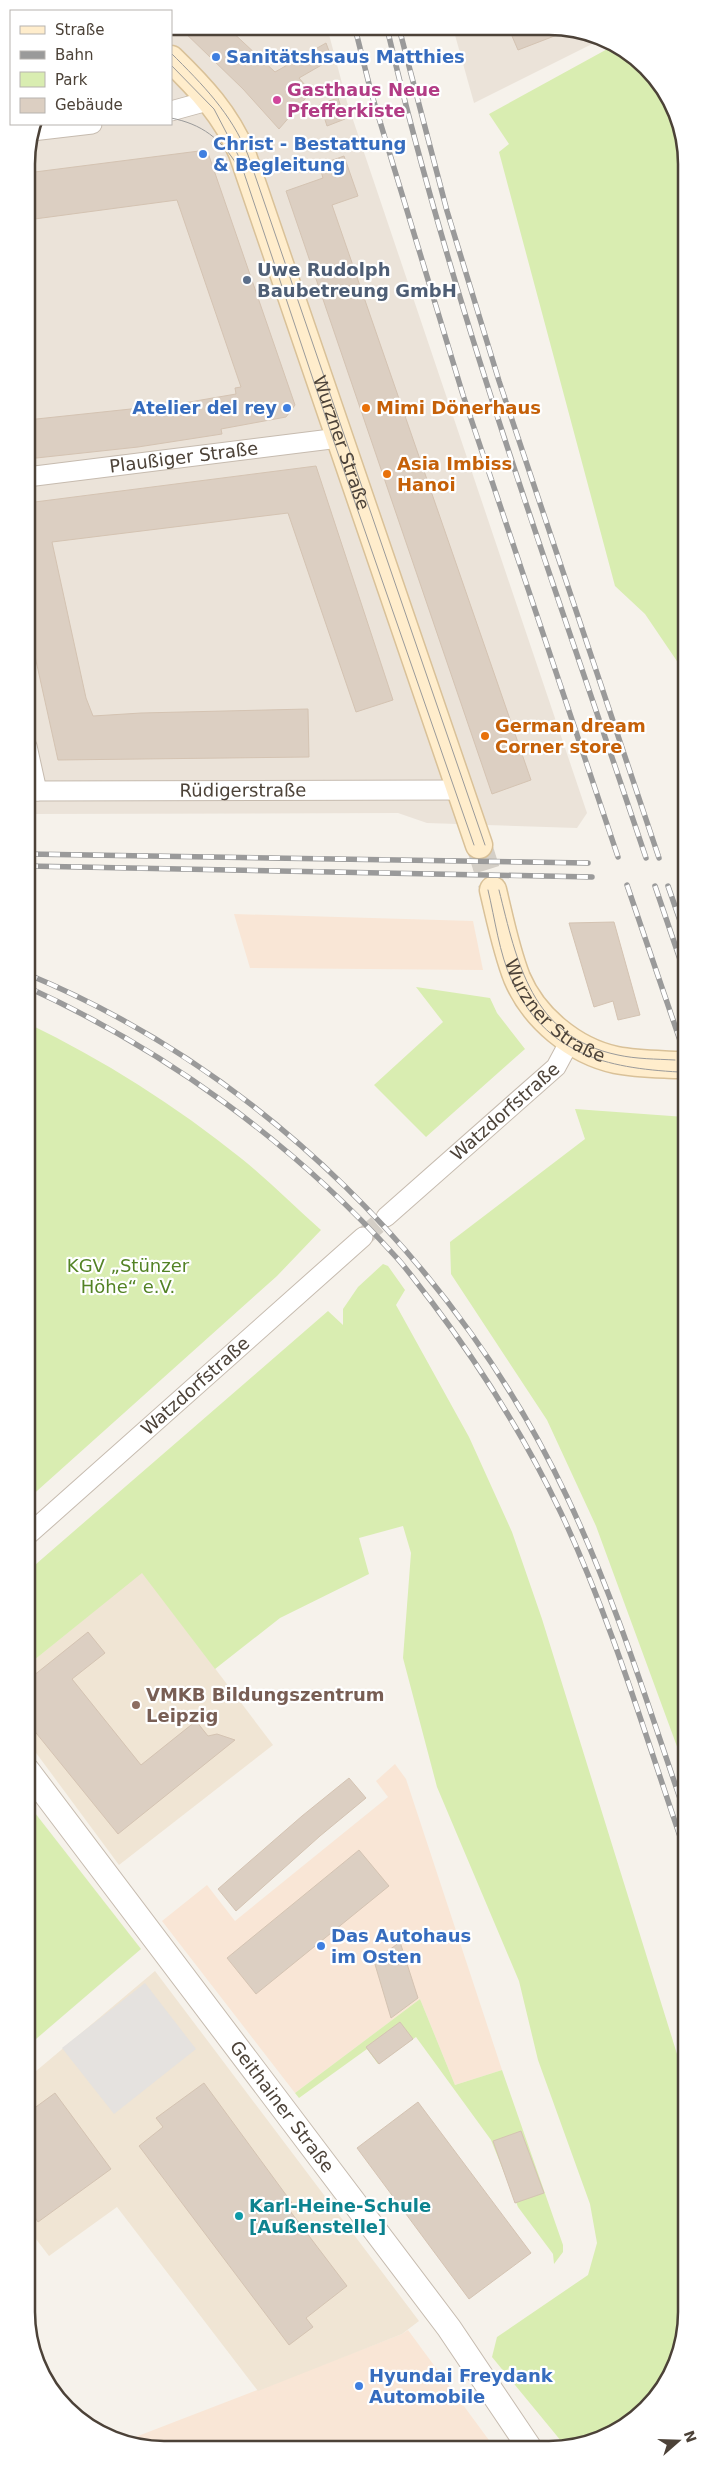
<svg xmlns="http://www.w3.org/2000/svg" width="713" height="2476" font-family="'DejaVu Sans',sans-serif">
	<rect width="100%" height="100%" fill="#f6f2eb"/>
	<!-- residential -->
	<g fill="#ebe3d9">
		<polygon points="171,26 327,27 347,102 587,813 577,828 427,823 398,813 27,814 27,155 34,124 171,124"/>
		<polygon points="453,28 576,29 598,41 474,103"/>
	</g>
	<!-- commercial -->
	<g fill="#f9e6d6">
		<polygon points="234,914 473,921 483,970 250,968"/>
		<polygon points="395,1764 406,1779 502,2070 455,2085 420,1999 295,2093 162,1921 207,1885 235,1921 388,1797 376,1781"/>
		<polygon points="408,2330 494,2447 137,2447 125,2441 402,2334"/>
	</g>
	<!-- education -->
	<g fill="#f0e5d4">
		<polygon points="142,1572 273,1745 119,1865 28,1742 28,1665"/>
		<polygon points="155,1971 419,2321 402,2334 258,2391 117,2207 49,2256 29,2230 29,2077"/>
	</g>
	<!-- green -->
	<g fill="#d9edb1">
		<polygon points="611,47 647,67 684,137 685,673 645,614 615,586 499,152 509,144 489,114"/>
		<polygon points="416,987 490,998 497,1013 525,1049 426,1137 374,1085 443,1022"/>
		<path d="M27,1023C104,1060 176,1106 242,1159C269,1181 295,1207 321,1230L277,1276L28,1499Z"/>
		<polygon points="575,1109 685,1117 686,1771 596,1526 547,1420 451,1274 450,1242 585,1139"/>
		<polygon points="383,1264 388,1266 405,1290 396,1305 469,1437 512,1532 542,1619 686,2083 686,2321 676,2365 652,2403 618,2431 576,2447 566,2447 492,2357 497,2337 588,2275 597,2243 590,2204 538,2060 519,1981 437,1787 403,1658 411,1553 403,1526 359,1538 369,1574 280,1618 215,1669 142,1573 28,1665 28,1571 328,1311 343,1325 343,1309 358,1287"/>
		<polygon points="28,1804 141,1949 29,2045"/>
		<polygon points="420,1999 455,2085 502,2070 563,2245 563,2252 554,2264 553,2254 518,2207 491,2140 416,2037 378,2064 367,2049 299,2098 295,2093"/>
	</g>
	<!-- parking -->
	<polygon fill="#e5e2df" points="145,1983 196,2049 114,2114 62,2048"/>
	<!-- building -->
	<g fill="#dccfc2" stroke="#d4c3b2">
		<polygon points="178,26 227,27 275,72 326,43 332,59 299,78 311,92 279,129 243,89"/>
		<polygon points="509,29 569,29 570,30 518,50"/>
		<polygon points="338,98 345,119 327,126 320,104"/>
		<polygon points="207,150 295,405 286,417 221,429 222,434 138,447 27,459 27,420 178,404 236,394 235,388 241,387 177,200 27,220 27,173"/>
		<polygon points="344,156 358,196 332,205 531,780 492,794 286,191 323,178 319,165"/>
		<polygon points="316,466 393,700 356,712 288,513 52,542 86,698 93,716 141,713 308,709 309,757 58,760 27,620 27,503"/>
		<polygon points="614,922 640,1015 618,1020 613,1001 594,1007 569,923"/>
		<polygon points="88,1632 105,1653 72,1679 141,1765 196,1721 208,1736 217,1734 235,1740 118,1834 28,1723 28,1680"/>
		<polygon points="349,1778 366,1798 320,1836 236,1911 218,1889 302,1816"/>
		<polygon points="359,1850 389,1886 256,1994 227,1958"/>
		<polygon points="400,1942 418,1998 391,2018 374,1961"/>
		<polygon points="400,2022 413,2039 379,2064 366,2047"/>
		<polygon points="204,2083 292,2203 287,2207 347,2286 306,2318 313,2327 289,2345 139,2146 163,2127 156,2118"/>
		<polygon points="55,2093 111,2169 38,2222 29,2208 29,2112"/>
		<polygon points="418,2102 531,2253 469,2299 357,2148"/>
		<polygon points="521,2131 544,2193 515,2203 493,2141"/>
	</g>
	<g fill="none" stroke-linecap="round" stroke-linejoin="round">
		<!-- minor-tunnel -->
		<polyline stroke="#d4cfc7" stroke-width="19" stroke-dasharray="19 9" stroke-linecap="butt" points="363,1237 386,1217"/>
		<!-- secondary-tunnel -->
		<polyline stroke="#d4cfc7" stroke-width="26" stroke-dasharray="26 13" stroke-linecap="butt" points="479,845 493,890"/>
		<!-- minor casing -->
		<g stroke="#c6bbaf" stroke-width="21">
			<g id="minor">
				<polyline points="171,111 211,100"/>
				<polyline points="32,131 92,124"/>
				<path id="s1" d="M27,477L339,438"/>
				<polyline points="27,746 37,791"/>
				<path id="s2" d="M27,791L460,790"/>
				<path id="s3" d="M386,1217L556,1067L570,1041"/>
				<path id="s4" d="M28,1535L363,1237"/>
			</g>
		</g>
		<!-- tertiary casing -->
		<g stroke="#c6bbaf" stroke-width="26">
			<g id="tertiary">
				<path id="s5" d="M28,1771L449,2328L529,2447"/>
			</g>
		</g>
		<!-- secondary casing -->
		<g stroke="#d9c198" stroke-width="29">
			<g id="secondary">
				<path id="s6" d="M171,59C201,88 226,115 242,153L479,845"/>
				<path id="s7" d="M493,890C500,919 506,950 517,978C534,1018 574,1051 616,1060C636,1064 657,1064 677,1065"/>
			</g>
		</g>
		<!-- minor -->
		<use href="#minor" stroke="#fff" stroke-width="19"/>
		<!-- tertiary -->
		<use href="#tertiary" stroke="#fff" stroke-width="24"/>
		<!-- secondary -->
		<use href="#secondary" stroke="#ffedcc" stroke-width="26"/>
		<!-- tram -->
		<g stroke="#9a9a9a" stroke-width="1">
			<path d="M171,53C203,85 231,113 248,155L485,845"/>
			<polyline points="171,65 214,109 238,155 333,439 474,845"/>
			<path d="M171,118C202,124 221,139 237,165"/>
			<polyline points="88,124 90,124"/>
			<path d="M488,890C495,919 499,953 512,981C546,1054 605,1068 679,1072"/>
			<path d="M499,890C517,962 531,1037 618,1055C636,1059 656,1059 675,1060"/>
		</g>
		<!-- rail casing -->
		<g stroke="#9a9a9a" stroke-width="5.5">
			<g id="rail">
				<polyline points="355,28 371,92 463,395 618,857"/>
				<path d="M387,28C453,310 554,583 646,858"/>
				<polyline points="399,28 447,211 499,381 659,858"/>
				<polyline points="27,854 588,863"/>
				<polyline points="27,866 592,877"/>
				<polyline points="627,885 685,1055"/>
				<polyline points="655,886 685,974"/>
				<polyline points="668,886 685,935"/>
				<path d="M27,974C262,1071 460,1269 567,1497C616,1600 649,1709 686,1816"/>
				<path d="M27,987C167,1051 293,1143 396,1257C408,1270 419,1286 431,1301C481,1367 525,1438 561,1513C612,1621 647,1741 686,1854"/>
			</g>
		</g>
		<!-- rail -->
		<use href="#rail" stroke="#fff" stroke-width="4" stroke-dasharray="11" stroke-linecap="butt"/>
	</g>
	<!-- markers -->
	<g fill="#3f7fe0" stroke="#fff" stroke-width="2">
		<circle cx="216" cy="57" r="5"/>
		<circle cx="203" cy="154" r="5"/>
		<circle cx="287" cy="408" r="5"/>
		<circle cx="321" cy="1946" r="5"/>
		<circle cx="359" cy="2386" r="5"/>
	</g>
	<circle fill="#d1479c" stroke="#fff" stroke-width="2" cx="277" cy="100" r="5"/>
	<circle fill="#5c6f8a" stroke="#fff" stroke-width="2" cx="247" cy="280" r="5"/>
	<g fill="#e8710a" stroke="#fff" stroke-width="2">
		<circle cx="366" cy="408" r="5"/>
		<circle cx="387" cy="474" r="5"/>
		<circle cx="485" cy="736" r="5"/>
	</g>
	<circle fill="#8d6e63" stroke="#fff" stroke-width="2" cx="136" cy="1705" r="5"/>
	<circle fill="#0f9aa8" stroke="#fff" stroke-width="2" cx="239" cy="2216" r="5"/>
	<g text-anchor="middle" stroke-width="4.5" stroke-linejoin="round" paint-order="stroke">
		<!-- shop labels -->
		<g font-size="18" font-weight="bold" fill="#366cbe" stroke="#fff" text-anchor="start">
			<text x="226" y="63">Sanitätshsaus Matthies</text>
			<text x="213" y="150">Christ - Bestattung<tspan x="213" dy="21">&amp; Begleitung</tspan></text>
			<text x="277" y="414" text-anchor="end">Atelier del rey</text>
			<text x="331" y="1942">Das Autohaus<tspan x="331" dy="21">im Osten</tspan></text>
			<text x="369" y="2382">Hyundai Freydank<tspan x="369" dy="21">Automobile</tspan></text>
		</g>
		<!-- hotel labels -->
		<g font-size="18" font-weight="bold" fill="#b23c85" stroke="#fff" text-anchor="start">
			<text x="287" y="96">Gasthaus Neue<tspan x="287" dy="21">Pfefferkiste</tspan></text>
		</g>
		<!-- service labels -->
		<g font-size="18" font-weight="bold" fill="#4e5e75" stroke="#fff" text-anchor="start">
			<text x="257" y="276">Uwe Rudolph<tspan x="257" dy="21">Baubetreung GmbH</tspan></text>
		</g>
		<!-- food labels -->
		<g font-size="18" font-weight="bold" fill="#c56008" stroke="#fff" text-anchor="start">
			<text x="376" y="414">Mimi Dönerhaus</text>
			<text x="397" y="470">Asia Imbiss<tspan x="397" dy="21">Hanoi</tspan></text>
			<text x="495" y="732">German dream<tspan x="495" dy="21">Corner store</tspan></text>
		</g>
		<!-- street labels -->
		<g font-size="18" fill="#4c4238" stroke="#fff">
			<text dy="6" stroke="none"><textPath href="#s6" startOffset="425">Wurzner Straße</textPath></text>
			<text dy="6" stroke="none"><textPath href="#s1" startOffset="158">Plaußiger Straße</textPath></text>
			<text dy="6" stroke="none"><textPath href="#s2" startOffset="216">Rüdigerstraße</textPath></text>
			<text dy="6" stroke="none"><textPath href="#s7" startOffset="142">Wurzner Straße</textPath></text>
			<text dy="6" stroke="none"><textPath href="#s3" startOffset="159">Watzdorfstraße</textPath></text>
			<text dy="6" stroke="none"><textPath href="#s4" startOffset="224">Watzdorfstraße</textPath></text>
			<text dy="6" stroke="none"><textPath href="#s5" startOffset="421">Geithainer Straße</textPath></text>
		</g>
		<!-- park labels -->
		<g font-size="18" fill="#538325" stroke="#fff">
			<text x="128" y="1272">KGV „Stünzer<tspan x="128" dy="21">Höhe“ e.V.</tspan></text>
		</g>
		<!-- education labels -->
		<g font-size="18" font-weight="bold" fill="#785e54" stroke="#fff" text-anchor="start">
			<text x="146" y="1701">VMKB Bildungszentrum<tspan x="146" dy="21">Leipzig</tspan></text>
		</g>
		<!-- culture labels -->
		<g font-size="18" font-weight="bold" fill="#0d838f" stroke="#fff" text-anchor="start">
			<text x="249" y="2212">Karl-Heine-Schule<tspan x="249" dy="21">[Außenstelle]</tspan></text>
		</g>
	</g>
	<!-- crop -->
	<path d="M0 0H713V2476H0ZM164 35H549A129 129 0 0 1 678 164V2312A129 129 0 0 1 549 2441H164A129 129 0 0 1 35 2312V164A129 129 0 0 1 164 35Z" fill="#fff" fill-rule="evenodd"/>
	<path fill="none" stroke="#4c4238" stroke-width="2.5" d="M164 35H549A129 129 0 0 1 678 164V2312A129 129 0 0 1 549 2441H164A129 129 0 0 1 35 2312V164A129 129 0 0 1 164 35Z"/>
	<!-- legend -->
	<rect x="10" y="10" width="162" height="115" fill="#ffffff" stroke="#b7b3af"/>
	<rect x="20" y="26" width="25" height="8" fill="#ffedcc" stroke="#b7b3af"/>
	<text x="55" y="35" font-size="15" fill="#4c4238">Straße</text>
	<rect x="20" y="51" width="25" height="8" fill="#9a9a9a" stroke="#b7b3af"/>
	<text x="55" y="60" font-size="15" fill="#4c4238">Bahn</text>
	<rect x="20" y="72" width="25" height="15" fill="#d9edb1" stroke="#b7b3af"/>
	<text x="55" y="85" font-size="15" fill="#4c4238">Park</text>
	<rect x="20" y="98" width="25" height="15" fill="#dccfc2" stroke="#b7b3af"/>
	<text x="55" y="110" font-size="15" fill="#4c4238">Gebäude</text>
	<!-- north arrow -->
	<g transform="translate(678 2441) rotate(70)" stroke="#ffffff" stroke-width="4" paint-order="stroke">
	<path d="M0-4L9 19L0 12L-9 19Z" fill="#4c4238"/>
	<text y="-8" font-size="14" font-weight="bold" text-anchor="middle" fill="#4c4238">N</text>
	</g>
</svg>
